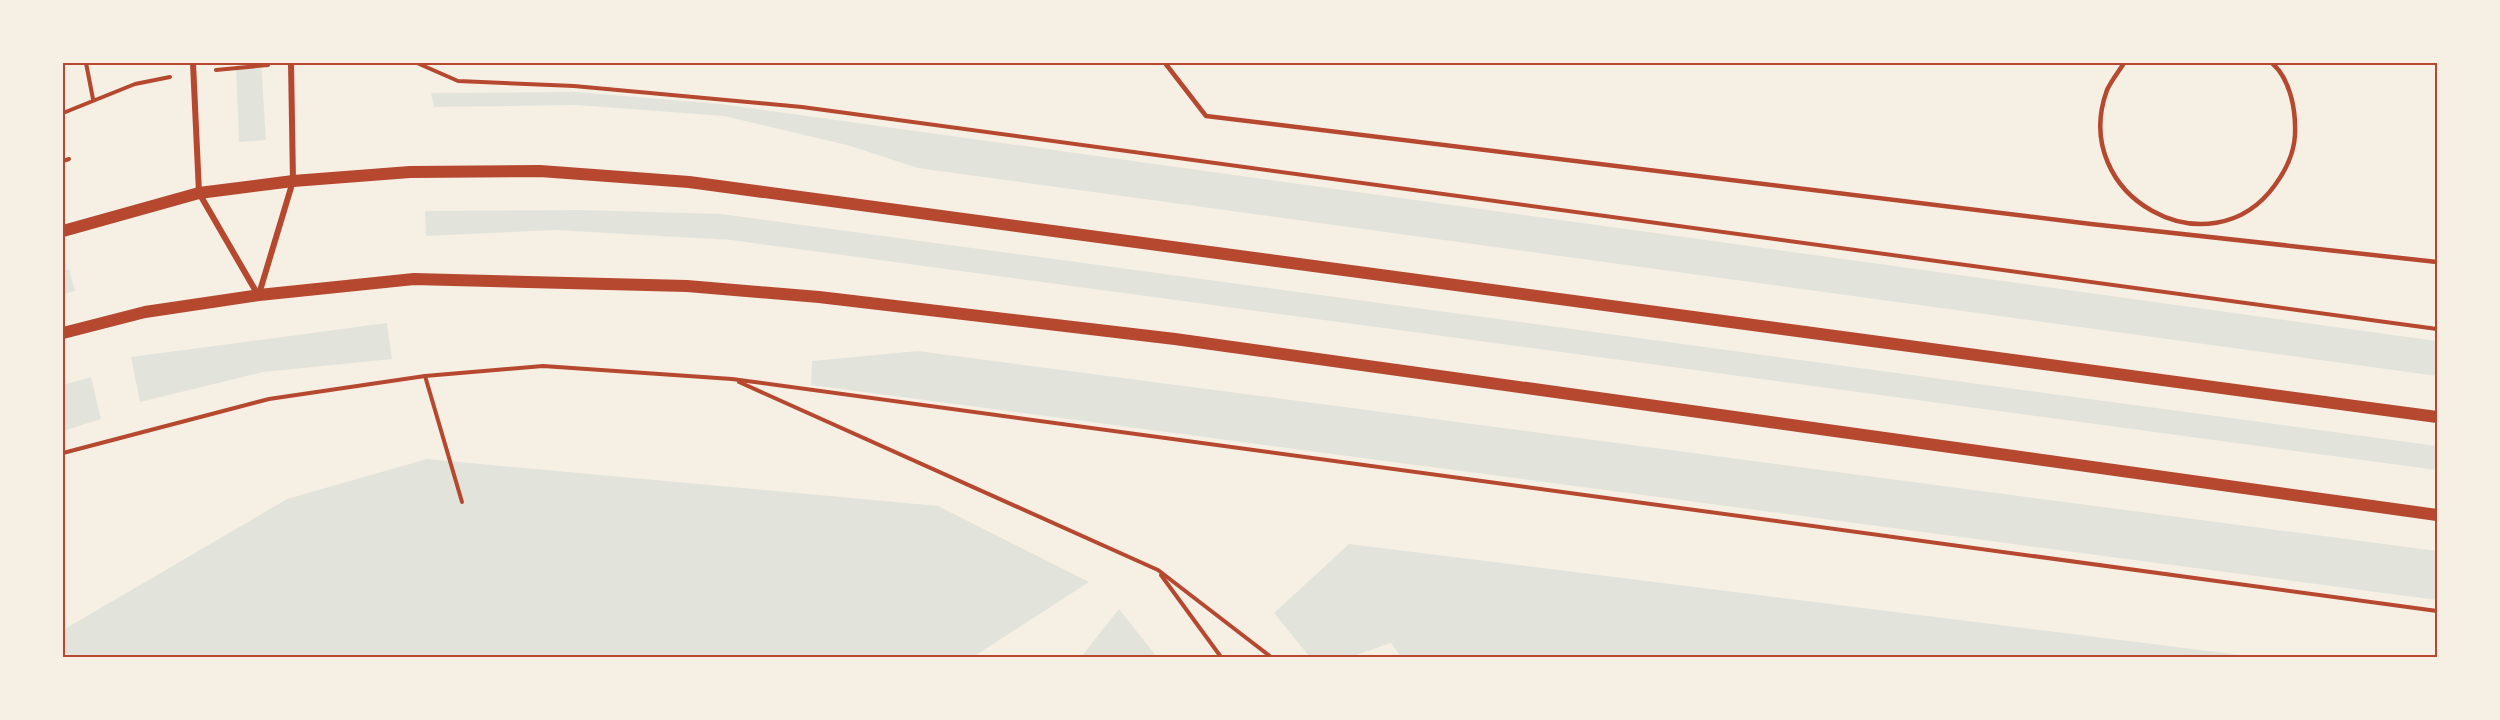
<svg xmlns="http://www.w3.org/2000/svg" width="2500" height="720" font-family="'Roboto Condensed',sans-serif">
	<rect width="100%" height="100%" fill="#f6efe4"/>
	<!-- green -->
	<g fill="#e2e4dc">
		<polygon points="236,63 261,63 266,140 239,142"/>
		<polygon points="576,92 720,104 2437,341 2437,376 918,168 847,145 724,116 577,105 434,107 431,93"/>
		<polygon points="579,210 721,214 2437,446 2437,470 731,240 555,230 426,236 425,211"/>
		<polygon points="69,269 75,291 63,294 63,271"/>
		<polygon points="387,323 392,359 263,372 140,402 131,357"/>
		<polygon points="918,351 2437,551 2437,600 811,385 812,361"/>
		<polygon points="91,377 101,419 63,431 63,385"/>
		<polygon points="427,459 938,506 1089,582 973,657 63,657 63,630 287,499"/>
		<polygon points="1349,544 2257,657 1401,657 1391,643 1350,657 1310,657 1274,613"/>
		<polygon points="1119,609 1157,657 1081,657"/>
	</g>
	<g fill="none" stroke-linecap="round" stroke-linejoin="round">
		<!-- path -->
		<g stroke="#b5482f" stroke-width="4">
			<polyline points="86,63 93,99"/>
			<polyline points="417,63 458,81 574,86 802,107 2437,329"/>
			<polyline points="216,70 268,65"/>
			<polyline points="63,113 135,84 170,77"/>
			<polyline points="63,161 69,159"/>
			<polyline points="425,376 462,502"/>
			<polyline points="739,382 1158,570 1271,657"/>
			<polyline points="63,453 269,399 425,376 543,366 732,379 2437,611"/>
			<polyline points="1161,575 1221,657"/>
		</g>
		<!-- service -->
		<g stroke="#b5482f" stroke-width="4.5">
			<polyline points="1165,63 1206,116 2091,224 2437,262"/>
			<path d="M2124,63C2119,71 2111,81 2107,90C2068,197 2211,274 2275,185C2286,170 2294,154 2295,135C2296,111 2291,80 2272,63"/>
		</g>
		<!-- minor -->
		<g stroke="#b5482f" stroke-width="6">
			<polyline points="193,63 199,193 258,295"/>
			<polyline points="259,294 293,181 291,63"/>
		</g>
		<!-- secondary -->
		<g stroke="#b5482f" stroke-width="12">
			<polyline points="63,231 199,193 293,181 410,172 540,171 689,182 2437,417"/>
			<polyline points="63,333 145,312 259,295 414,279 687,286 819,297 1175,339 2437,515"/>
		</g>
	</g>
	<!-- border -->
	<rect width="2500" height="720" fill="none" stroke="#f6efe4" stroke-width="129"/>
	<rect x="64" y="64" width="2372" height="592" fill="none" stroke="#b5482f" stroke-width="2"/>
</svg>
